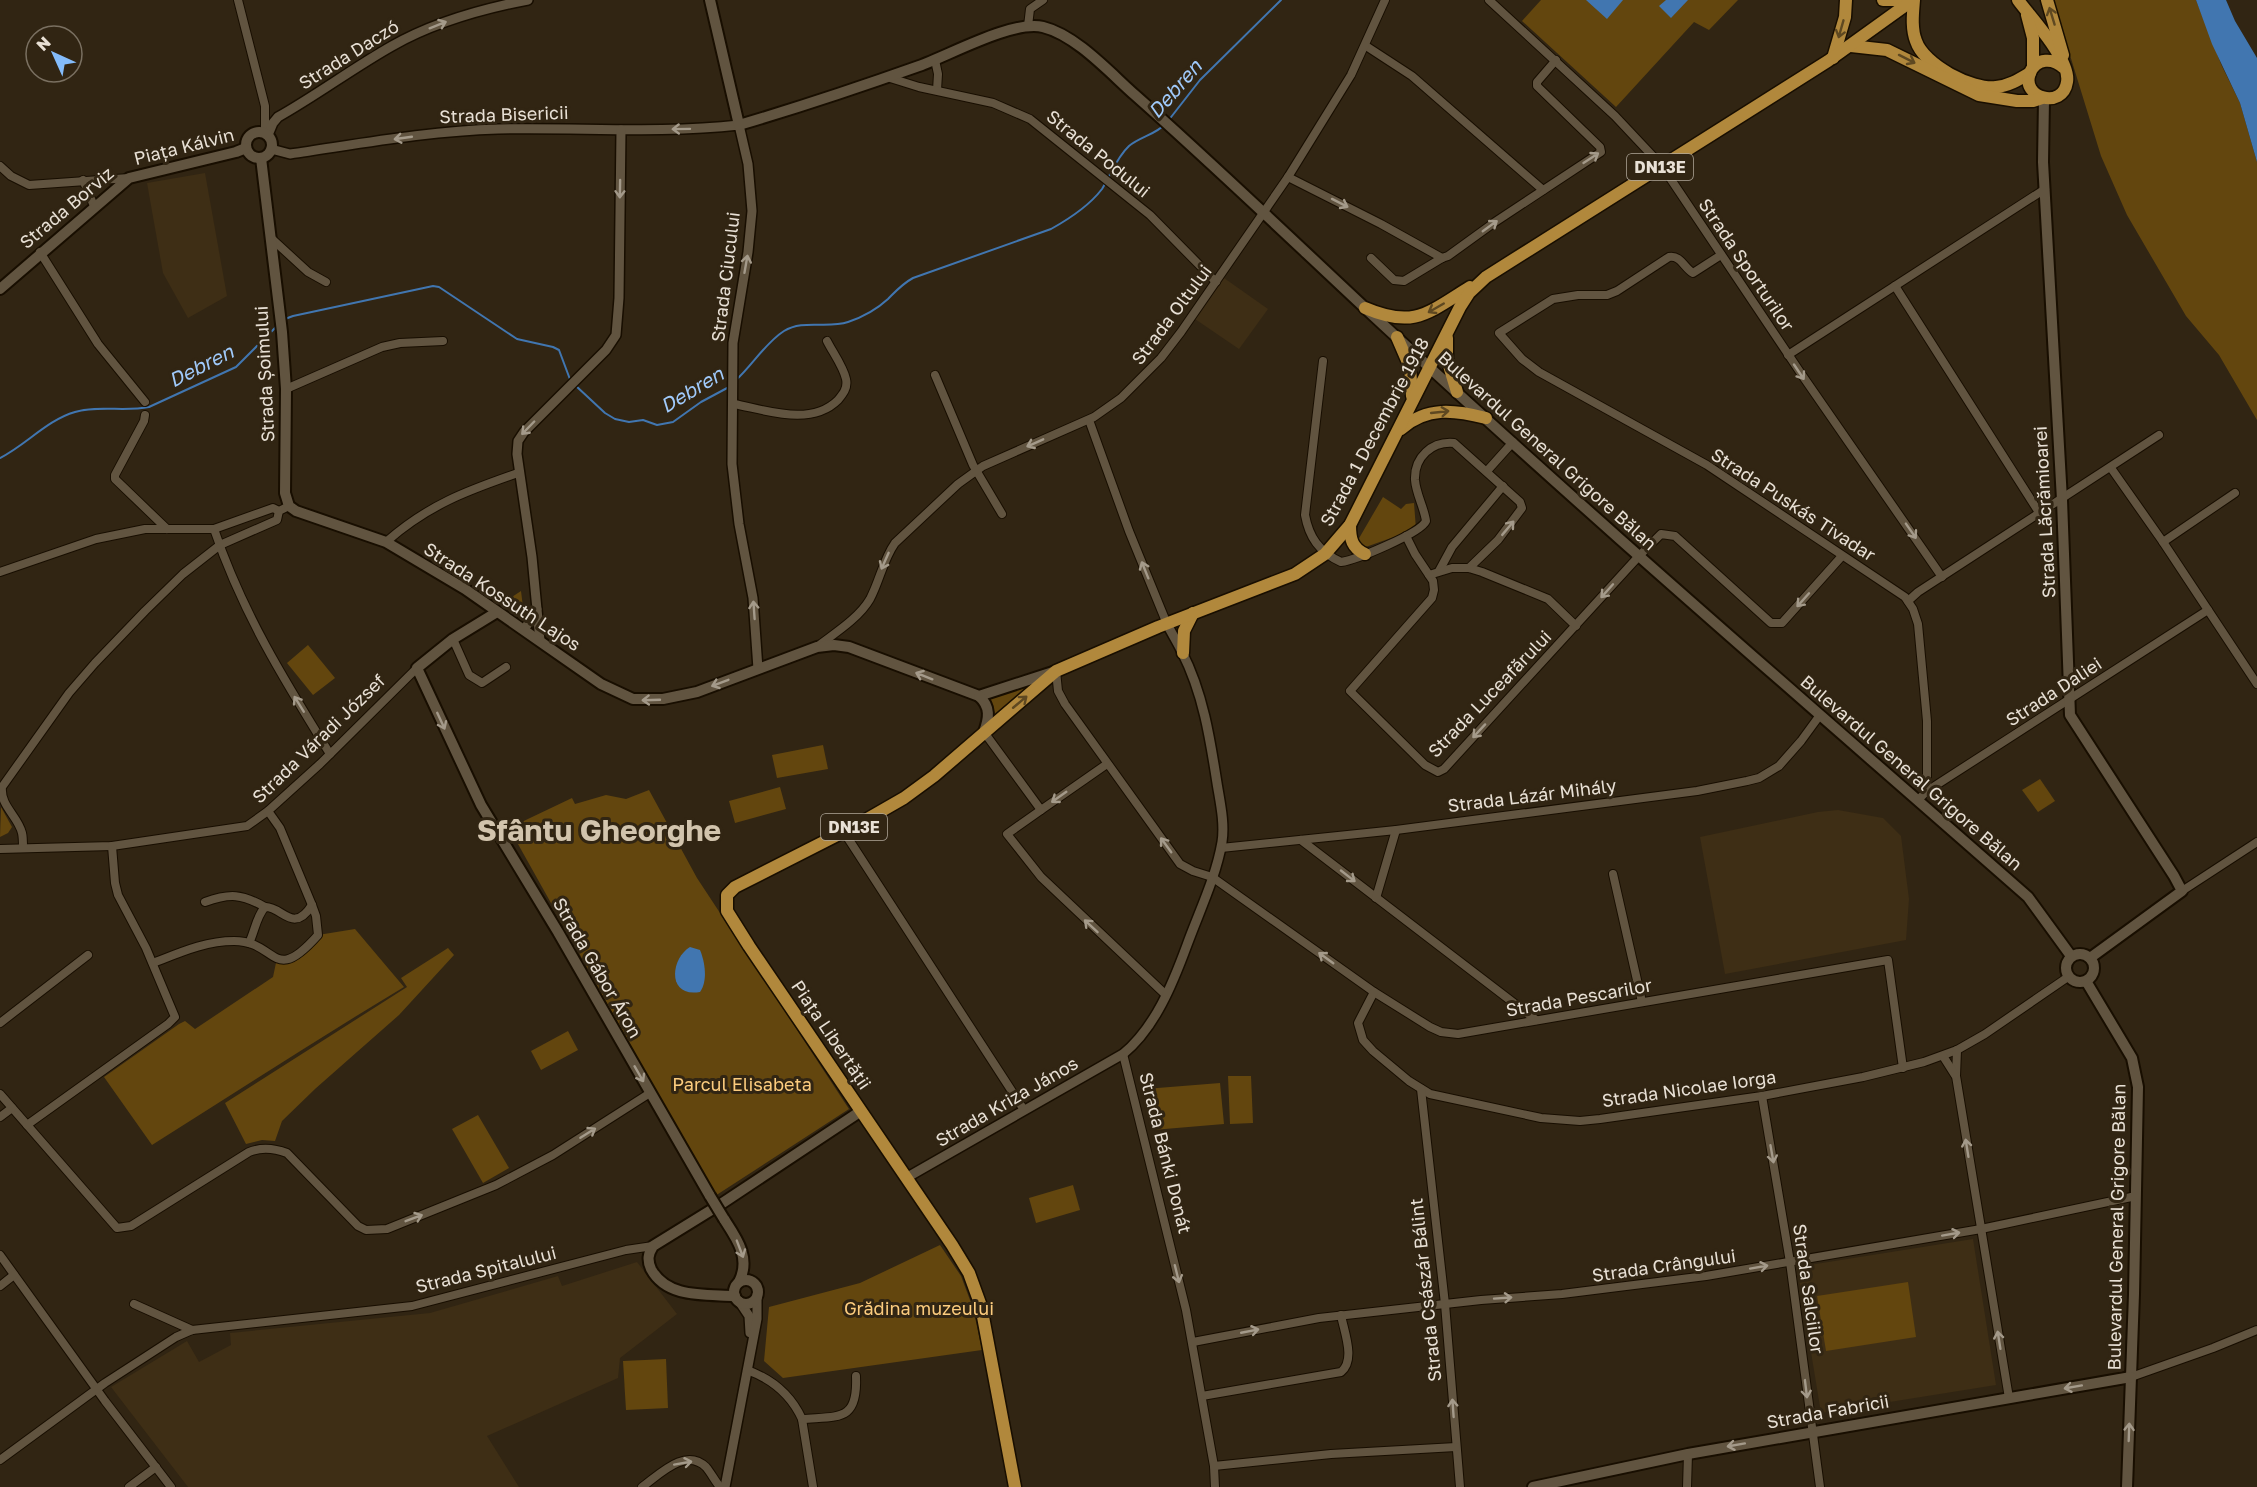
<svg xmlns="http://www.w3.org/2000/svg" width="2257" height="1487" font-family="'Golos Text',sans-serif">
	<rect width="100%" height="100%" fill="#312513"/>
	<!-- built -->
	<g fill="#3e2e15">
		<polygon points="205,173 227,296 188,318 163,273 147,183"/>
		<polygon points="1224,278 1268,309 1239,349 1195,319"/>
		<polygon points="1838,810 1883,818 1901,836 1909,899 1906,940 1725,974 1700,837 1818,812"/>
		<polygon points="1973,1239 1996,1385 1821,1413 1797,1267"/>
		<polygon points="637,1262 677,1314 620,1358 618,1378 487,1436 519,1487 188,1487 111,1387 187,1341 199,1362 231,1345 230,1333 430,1313 558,1276 562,1286"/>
	</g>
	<!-- green -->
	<g fill="#63460e">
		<polygon points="1541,0 1738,0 1709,30 1694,22 1616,107 1522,21"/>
		<polygon points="2053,0 2196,0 2221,64 2240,103 2257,162 2257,420 2219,355 2186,316 2127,215 2101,156"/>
		<polygon points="1383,497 1401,509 1406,504 1414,503 1416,529 1363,548 1358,540"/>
		<polygon points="521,591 524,615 519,617 501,604"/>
		<polygon points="308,645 335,678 313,695 287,663"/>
		<polygon points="1039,679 993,717 992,706 986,697"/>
		<polygon points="823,745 828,769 777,778 772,755"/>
		<polygon points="2040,779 2055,801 2038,812 2022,790"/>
		<polygon points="780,787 786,809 735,823 729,801"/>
		<polygon points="649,790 697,878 849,1109 715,1196 509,828 572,798 575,804 606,795 626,799"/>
		<polygon points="1,807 12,827 8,833 0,837"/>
		<path d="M355,929L404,987C319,1038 236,1092 152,1145L104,1077L179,1024L185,1021L195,1029L273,977L277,958L302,952L318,935Z"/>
		<polygon points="448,948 454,955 399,1015 315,1089 282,1121 275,1141 262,1140 246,1144 225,1103 407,987 401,978"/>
		<polygon points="568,1031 578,1050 541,1070 531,1051"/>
		<polygon points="1228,1076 1251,1076 1253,1123 1230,1124"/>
		<polygon points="1220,1083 1224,1124 1153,1130 1145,1089"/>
		<polygon points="478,1115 509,1168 483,1183 452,1129"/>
		<polygon points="1073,1185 1080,1210 1036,1223 1029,1198"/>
		<polygon points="940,1245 961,1276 973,1308 982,1350 783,1378 764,1361 769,1307 860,1283"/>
		<polygon points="1908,1282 1916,1337 1826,1351 1817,1296"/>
		<polygon points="666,1359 668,1408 626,1410 623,1361"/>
	</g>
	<!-- water -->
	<g fill="#4176b0">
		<polygon points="1586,0 1623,0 1607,19"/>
		<polygon points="1666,0 1688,0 1671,18 1659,6"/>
		<polygon points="2196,0 2226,0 2235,21 2257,58 2257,162 2240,103 2212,44"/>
		<path d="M690,947L700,950C705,962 708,981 700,992C667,998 670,959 690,947Z"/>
	</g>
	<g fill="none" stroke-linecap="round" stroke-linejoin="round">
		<!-- stream -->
		<g stroke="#4176b0" stroke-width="2">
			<polyline points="1168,121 1200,80 1281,0"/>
			<polyline points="285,319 293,316 433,286 439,287 517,339 553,347 559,350 571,382"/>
			<path d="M735,381C752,366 765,343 784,331C803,319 827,329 848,322C863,317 876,310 888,299C896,291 902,284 913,278L1051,229C1069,219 1089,206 1102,189C1111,175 1116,158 1129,146C1140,137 1156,134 1164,125"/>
			<polyline points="576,386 605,413 615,419 629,422 643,420 657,425 673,422 701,402 729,387"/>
			<path d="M0,458C26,445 47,420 75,412C98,405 125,412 149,407L236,367L276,327"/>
		</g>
		<!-- minor casing -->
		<g stroke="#180e00" stroke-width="10">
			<g id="minor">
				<polyline points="238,0 265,106 265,133"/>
				<polyline points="1489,0 1615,116 1662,166 1802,375 1942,577"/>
				<polyline points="1028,26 1030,9 1043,0"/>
				<polyline points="1366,46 1412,76 1543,190"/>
				<polyline points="935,60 938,74 937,90"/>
				<polyline points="887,77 919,87 993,103 1030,119 1150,215 1216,282"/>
				<polyline points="0,166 11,176 29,185 129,178"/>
				<polyline points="1288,177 1381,224 1442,258"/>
				<polyline points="83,180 94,206"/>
				<polyline points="272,239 308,272 326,282"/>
				<polyline points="40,252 98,344 145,402"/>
				<path d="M1721,255L1693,273C1684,268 1681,255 1669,257L1617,291L1607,295H1578L1553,299L1499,333L1522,359L1539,372L1707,465L1905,597L1913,609L1918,624L1927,721V791"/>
				<polyline points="1371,258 1394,280 1404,281 1442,258 1448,256 1495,222 1601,152 1600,147 1537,86 1537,82 1556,60"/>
				<polyline points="1895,286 2040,514"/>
				<polyline points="1788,355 2045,189"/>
				<path d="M1323,361L1305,515C1309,537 1319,552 1341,562C1356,560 1421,533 1426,521C1424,507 1416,494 1415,480C1414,457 1432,441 1454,443L1520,502L1522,508L1498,540L1469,568"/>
				<polyline points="935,375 973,465 1002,514"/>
				<polyline points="286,389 382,347 400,343 443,341"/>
				<path d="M734,404C766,410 811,427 838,400C843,394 848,388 846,379C843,366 833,353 827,341"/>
				<polyline points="145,415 144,421 115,475 115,479 167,529"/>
				<polyline points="1089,420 1129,531 1167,624"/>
				<polyline points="2111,468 2163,542 2257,684"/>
				<polyline points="1487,471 1513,442"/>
				<path d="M214,529C242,612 284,680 330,754"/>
				<polyline points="1406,536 1415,554 1433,581 1434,590 1432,598 1350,691 1425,765 1438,772 1444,769 1639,556 1661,534 1675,536 1771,623 1782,623 1842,556"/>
				<path d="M386,542C428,505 466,491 518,473"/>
				<polyline points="2163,542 2235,493"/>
				<polyline points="1439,571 1452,547 1503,486"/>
				<polyline points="0,572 96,539 145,529 214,529 273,508 279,511"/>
				<polyline points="1429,575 1452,568 1469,568 1482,572 1548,599 1576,626"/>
				<polyline points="1908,601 1918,592 2159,435"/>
				<polyline points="453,639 469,675 482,683 506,667"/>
				<path d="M818,646C835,633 859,618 870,599C880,580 883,560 895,543L958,484L983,466L1094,417L1121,398L1161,358L1181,332L1288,177L1351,75L1385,0"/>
				<polyline points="1056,671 1058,691 1065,704 1180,864 1193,871 1212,877 1374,992 1430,1027 1441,1032 1458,1034 1888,960 1903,1068"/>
				<polyline points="984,732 1041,810 1107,764"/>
				<polyline points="1918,800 1927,791 2208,610"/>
				<polyline points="1041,810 1007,834 1041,877 1166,995"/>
				<polyline points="844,832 1024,1110"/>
				<polyline points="1301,840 1536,1020"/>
				<path d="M23,848C23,843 23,837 22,833C18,816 0,806 2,787L69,693L95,663L145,611L183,574L220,545L277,520L279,511L289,506"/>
				<polyline points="1221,848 1396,830 1697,791 1747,781 1759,778 1779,766 1801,741 1820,715"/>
				<polyline points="0,849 112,846 247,826 268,811 320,764 417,668"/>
				<polyline points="1613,874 1642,1002"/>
				<polyline points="2182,891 2257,842"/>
				<polyline points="1376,898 1396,830"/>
				<path d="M205,902C230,893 242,894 265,907"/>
				<path d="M249,943C255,931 256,917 265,907C282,906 293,935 312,905"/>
				<path d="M153,963C179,953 205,941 234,941C278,941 272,987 318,935L316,916L312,905L280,828L268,811"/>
				<polyline points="1374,992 1358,1023 1363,1040 1373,1051 1409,1081 1430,1094 1541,1118 1580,1121 1600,1119 1762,1096 1863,1077 1924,1062 1957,1050 1985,1034 2068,977"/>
				<polyline points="0,1023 88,955"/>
				<polyline points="1957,1050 1956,1076 2009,1398"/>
				<polyline points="1123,1054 1186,1310 1214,1466 1215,1487"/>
				<polyline points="1943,1056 1955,1075"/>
				<polyline points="1421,1089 1445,1304 1460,1487"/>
				<path d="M0,1094L117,1228L131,1226L249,1152C261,1147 274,1148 287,1153L358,1226L366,1230L387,1229L496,1185L553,1155L650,1093"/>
				<polyline points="1762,1096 1790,1262 1820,1487"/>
				<polyline points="0,1117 12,1108"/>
				<polyline points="27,1125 168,1024 175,1017 146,948 118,895 115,883 112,846"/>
				<polyline points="0,1255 105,1401 171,1487"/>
				<polyline points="0,1286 14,1275"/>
				<polyline points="134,1304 192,1330"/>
				<polyline points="1193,1342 1319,1318 1481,1300 1562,1294 1706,1276 1981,1229 2136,1196"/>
				<path d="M747,1370C772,1379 791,1395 802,1419L813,1487"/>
				<polyline points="2131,1377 2213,1348 2257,1330"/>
				<path d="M1202,1396L1341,1372C1356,1360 1344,1332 1341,1315"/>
				<path d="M802,1419C839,1416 858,1422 856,1376"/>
				<polyline points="0,1460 105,1383 176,1337 192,1330 412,1306 626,1250 653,1246"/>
				<polyline points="1214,1466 1331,1454 1456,1447"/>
				<polyline points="129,1487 156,1467"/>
				<path d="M642,1487C659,1475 685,1447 706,1467C711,1473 715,1481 720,1487"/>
				<polyline points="1687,1487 1688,1454"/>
			</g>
		</g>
		<!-- tertiary casing -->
		<g stroke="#180e00" stroke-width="12">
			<g id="tertiary">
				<path d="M268,135L273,123L278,117C317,95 353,68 392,46C434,22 481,9 528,0"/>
				<path d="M271,149L290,154C359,144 428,131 498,129C578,127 659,134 739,125L748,164L752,211L748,252L733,343L732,464L739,524L753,598L758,669"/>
				<polyline points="524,630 537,609"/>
				<polyline points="540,641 532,557 517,454 518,441 524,432 606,350 616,335 619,298 621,130"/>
				<path d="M906,1178L1123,1054C1155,1028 1173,983 1187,945C1199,912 1216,877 1222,842C1225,823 1220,802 1217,783C1210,738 1203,693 1182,652C1178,643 1172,634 1167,624"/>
				<polyline points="739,1301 749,1316 750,1333"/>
				<polyline points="725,1487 757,1319 757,1295"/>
			</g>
		</g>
		<!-- secondary casing -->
		<g stroke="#180e00" stroke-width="14">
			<g id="secondary">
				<path d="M710,0L739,125C800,107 860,87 919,66C950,55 1012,20 1043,27C1076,35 1110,73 1135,95C1213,164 1288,236 1364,307C1581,509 1806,702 2028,897L2071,956"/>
				<polyline points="2044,99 2043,162 2062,500 2070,715 2174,876 2182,891 2090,958"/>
				<circle cx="259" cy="145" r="13"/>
				<polyline points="261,158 282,332 286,389 285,493 289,506 296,511 386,542 465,589 601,684 633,699 663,699 697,692 817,647 834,645 849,647 979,696 1053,672"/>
				<polyline points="0,289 129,178 236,152 246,148"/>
				<polyline points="497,612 453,639 417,668 481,805 558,932 710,1196"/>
				<path d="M979,696C991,707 989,718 984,732"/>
				<circle cx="2080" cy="968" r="14"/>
				<polyline points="2086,981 2132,1058 2138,1087 2134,1294 2127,1487"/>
				<path d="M724,1219C737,1239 751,1258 739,1282"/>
				<circle cx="746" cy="1292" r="12"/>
				<path d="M735,1296C706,1294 667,1299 651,1269C647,1260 648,1254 653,1246L721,1204L861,1111"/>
				<polyline points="1533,1487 1688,1454 2131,1377"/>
			</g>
		</g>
		<!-- primary casing -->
		<g stroke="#180e00" stroke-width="15">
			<g id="primary">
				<polyline points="1883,0 1904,0"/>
				<path d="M1914,0C1913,13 1911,28 1916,41C1924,65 1972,90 1996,87C2009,86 2020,79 2030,73"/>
				<path d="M2018,0C2031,18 2071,60 2067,82C2063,110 2020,98 2030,73C2036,57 2054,58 2064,68"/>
				<polyline points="2047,0 2063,55"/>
				<polyline points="2027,15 2033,38 2033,67"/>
				<polyline points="1851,46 1887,50 1979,95 2017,101 2033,101 2042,98"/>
				<polyline points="1833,58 1845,17 1846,0"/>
				<path d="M1365,308C1414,329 1428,313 1470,287"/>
				<polyline points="1397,337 1410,367 1412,396"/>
				<polyline points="1447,338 1447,359 1457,392"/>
				<path d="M1401,429C1427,406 1455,410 1486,418"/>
				<path d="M1350,525C1350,539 1352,548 1365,554"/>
				<polyline points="1183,653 1184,631 1193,613"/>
				<polyline points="1015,1487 981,1306 969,1273 952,1245 749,946 727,911 727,895 735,887 857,825 904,798 934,776 1056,671 1158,627 1295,574 1325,554 1350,525 1460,307 1469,293 1486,277 1828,61 1913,0"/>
			</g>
		</g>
		<!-- minor -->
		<use href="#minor" stroke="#615440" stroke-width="8"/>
		<!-- tertiary -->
		<use href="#tertiary" stroke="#615440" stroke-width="9"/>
		<!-- secondary -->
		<use href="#secondary" stroke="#615440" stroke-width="10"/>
		<!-- primary -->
		<use href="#primary" stroke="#b1883c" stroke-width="12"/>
		<!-- secondary-bridge casing -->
		<g stroke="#180e00" stroke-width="14" stroke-linecap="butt">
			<polyline id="secondary-bridge" points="710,1196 724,1219"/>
		</g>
		<!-- secondary-bridge -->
		<use href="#secondary-bridge" stroke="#615440" stroke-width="10"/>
	</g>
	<!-- one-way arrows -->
	<defs><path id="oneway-shaft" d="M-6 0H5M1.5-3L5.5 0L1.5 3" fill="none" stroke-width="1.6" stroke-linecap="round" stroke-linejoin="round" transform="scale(1.5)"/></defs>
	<g stroke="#5e4821">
		<use href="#oneway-shaft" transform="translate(2052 16) rotate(-107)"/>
		<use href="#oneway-shaft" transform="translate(1841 29) rotate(106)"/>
		<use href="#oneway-shaft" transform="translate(1907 59) rotate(27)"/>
		<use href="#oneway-shaft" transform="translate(1436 308) rotate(150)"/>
		<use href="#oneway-shaft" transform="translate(1440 412) rotate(-6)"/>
		<use href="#oneway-shaft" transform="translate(1020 702) rotate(-40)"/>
	</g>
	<g stroke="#a49a8a">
		<use href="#oneway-shaft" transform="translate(438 25) rotate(-22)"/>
		<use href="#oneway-shaft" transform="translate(681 129) rotate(179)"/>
		<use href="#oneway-shaft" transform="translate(403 138) rotate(172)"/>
		<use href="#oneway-shaft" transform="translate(1591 158) rotate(-33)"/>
		<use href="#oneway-shaft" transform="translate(620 189) rotate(91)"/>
		<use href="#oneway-shaft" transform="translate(1340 203) rotate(27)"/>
		<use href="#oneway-shaft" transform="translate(1490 226) rotate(-36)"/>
		<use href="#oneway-shaft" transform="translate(746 264) rotate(-80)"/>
		<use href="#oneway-shaft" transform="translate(1799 372) rotate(56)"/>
		<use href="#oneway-shaft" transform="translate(528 428) rotate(134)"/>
		<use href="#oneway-shaft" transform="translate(1035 443) rotate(156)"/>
		<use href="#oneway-shaft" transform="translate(1508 528) rotate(-50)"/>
		<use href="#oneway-shaft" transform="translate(1911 531) rotate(55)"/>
		<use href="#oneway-shaft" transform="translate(885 561) rotate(114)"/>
		<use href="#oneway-shaft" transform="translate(1145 570) rotate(-112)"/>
		<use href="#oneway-shaft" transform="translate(1607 591) rotate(132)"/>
		<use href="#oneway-shaft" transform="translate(1803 600) rotate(132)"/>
		<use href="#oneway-shaft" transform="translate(754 610) rotate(-94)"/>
		<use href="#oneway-shaft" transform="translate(924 676) rotate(-158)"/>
		<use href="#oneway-shaft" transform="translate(720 683) rotate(159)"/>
		<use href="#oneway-shaft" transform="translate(651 700) rotate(178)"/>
		<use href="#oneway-shaft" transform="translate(299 704) rotate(-122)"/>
		<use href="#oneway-shaft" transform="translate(441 721) rotate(65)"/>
		<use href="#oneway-shaft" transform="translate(1479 731) rotate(133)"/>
		<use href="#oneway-shaft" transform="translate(1059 797) rotate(145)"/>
		<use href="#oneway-shaft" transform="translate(1166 845) rotate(-126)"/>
		<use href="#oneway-shaft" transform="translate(1348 876) rotate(38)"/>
		<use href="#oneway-shaft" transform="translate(1091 926) rotate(-137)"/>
		<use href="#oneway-shaft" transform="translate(1326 958) rotate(-144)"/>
		<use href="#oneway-shaft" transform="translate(639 1074) rotate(60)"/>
		<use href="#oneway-shaft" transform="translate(588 1133) rotate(-32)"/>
		<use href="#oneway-shaft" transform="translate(1967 1148) rotate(-99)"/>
		<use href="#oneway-shaft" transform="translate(1772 1154) rotate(80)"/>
		<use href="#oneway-shaft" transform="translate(414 1218) rotate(-21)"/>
		<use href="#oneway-shaft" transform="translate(1951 1234) rotate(-10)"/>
		<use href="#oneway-shaft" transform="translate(740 1249) rotate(69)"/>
		<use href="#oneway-shaft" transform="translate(1759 1267) rotate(-10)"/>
		<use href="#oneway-shaft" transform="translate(1177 1274) rotate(76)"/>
		<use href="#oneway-shaft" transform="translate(1503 1298) rotate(-4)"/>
		<use href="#oneway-shaft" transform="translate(1250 1331) rotate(-11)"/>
		<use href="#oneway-shaft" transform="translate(1999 1340) rotate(-99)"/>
		<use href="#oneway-shaft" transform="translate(2073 1387) rotate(170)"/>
		<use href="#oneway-shaft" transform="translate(1806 1389) rotate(83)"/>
		<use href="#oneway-shaft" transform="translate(1453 1408) rotate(-94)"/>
		<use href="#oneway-shaft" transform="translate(2129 1432) rotate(-88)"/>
		<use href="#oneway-shaft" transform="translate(1736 1445) rotate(170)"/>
		<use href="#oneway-shaft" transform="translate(683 1463) rotate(-10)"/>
	</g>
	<g text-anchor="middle" stroke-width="6" stroke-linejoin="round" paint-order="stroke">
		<!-- shield labels -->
		<g fill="#312513" stroke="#b1a89b" stroke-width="1.5">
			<rect x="1627" y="154" width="66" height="26" rx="4.5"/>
			<rect x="821" y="814" width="66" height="26" rx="4.5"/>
		</g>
		<g font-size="16" font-weight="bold" fill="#e8e0d5">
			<text x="1660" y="173">DN13E</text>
			<text x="854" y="833">DN13E</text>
		</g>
		<!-- street labels -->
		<g font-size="18" fill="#e8e0d5" stroke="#312513">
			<text transform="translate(349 55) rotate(-32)" y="6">Strada Daczó</text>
			<text transform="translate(504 115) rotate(-2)" y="6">Strada Bisericii</text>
			<text transform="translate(184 147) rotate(-14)" y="6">Piața Kálvin</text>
			<text transform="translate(1098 154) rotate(39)" y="6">Strada Podului</text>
			<text transform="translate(67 208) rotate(-40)" y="6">Strada Borviz</text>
			<text transform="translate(1746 265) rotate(56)" y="6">Strada Sporturilor</text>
			<text transform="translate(726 277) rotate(-83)" y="6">Strada Ciucului</text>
			<text transform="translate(1172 315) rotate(-53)" y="6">Strada Oltului</text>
			<text transform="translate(265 374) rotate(-93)" y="6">Strada Șoimului</text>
			<text transform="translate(1375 432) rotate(-62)" y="6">Strada 1 Decembrie 1918</text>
			<text transform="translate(1547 451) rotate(42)" y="6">Bulevardul General Grigore Bălan</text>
			<text transform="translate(1793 505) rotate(33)" y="6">Strada Puskás Tivadar</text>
			<text transform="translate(2045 512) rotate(-93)" y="6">Strada Lăcrămioarei</text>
			<text transform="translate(502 597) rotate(33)" y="6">Strada Kossuth Lajos</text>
			<text transform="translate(2054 692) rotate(-33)" y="6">Strada Daliei</text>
			<text transform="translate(1490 694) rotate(-46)" y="6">Strada Luceafărului</text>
			<text transform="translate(319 739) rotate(-44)" y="6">Strada Váradi József</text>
			<text transform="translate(1911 773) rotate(41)" y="6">Bulevardul General Grigore Bălan</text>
			<text transform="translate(1532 796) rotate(-7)" y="6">Strada Lázár Mihály</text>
			<text transform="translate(597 968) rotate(60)" y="6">Strada Gábor Áron</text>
			<text transform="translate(1579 998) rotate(-10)" y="6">Strada Pescarilor</text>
			<text transform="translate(831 1035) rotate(56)" y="6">Piața Libertății</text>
			<text transform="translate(1689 1089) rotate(-8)" y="6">Strada Nicolae Iorga</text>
			<text transform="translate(1007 1102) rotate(-30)" y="6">Strada Kriza János</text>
			<text transform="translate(1165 1153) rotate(76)" y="6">Strada Bánki Donát</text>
			<text transform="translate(2117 1227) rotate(-89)" y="6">Bulevardul General Grigore Bălan</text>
			<text transform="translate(1664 1266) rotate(-8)" y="6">Strada Crângului</text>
			<text transform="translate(486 1270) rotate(-14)" y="6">Strada Spitalului</text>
			<text transform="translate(1808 1289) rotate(82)" y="6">Strada Salciilor</text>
			<text transform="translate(1426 1290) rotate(-96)" y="6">Strada Császár Bálint</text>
			<text transform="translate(1828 1412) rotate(-10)" y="6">Strada Fabricii</text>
		</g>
		<!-- park labels -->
		<g font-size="18" fill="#fccc7e" stroke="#312513">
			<text x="742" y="1091">Parcul Elisabeta</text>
			<text x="919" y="1315">Grădina muzeului</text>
		</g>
		<!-- water labels -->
		<g font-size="20" font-style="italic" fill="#a0cafb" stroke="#312513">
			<text transform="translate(1175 89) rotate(-49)" y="7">Debren</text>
			<text transform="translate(201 366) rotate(-27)" y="7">Debren</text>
			<text transform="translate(692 390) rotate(-31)" y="7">Debren</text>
		</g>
		<!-- town labels -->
		<g font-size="30" font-weight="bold" fill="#d2c4ad" stroke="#312513">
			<text x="599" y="841">Sfântu Gheorghe</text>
		</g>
	</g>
	<!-- north arrow -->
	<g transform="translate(54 54) rotate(315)"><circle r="28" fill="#312513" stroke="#7a7061" stroke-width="1.5"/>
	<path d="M0-4.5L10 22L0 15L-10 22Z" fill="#84bcfb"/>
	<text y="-9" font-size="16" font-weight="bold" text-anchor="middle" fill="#e8e0d5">N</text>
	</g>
</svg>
